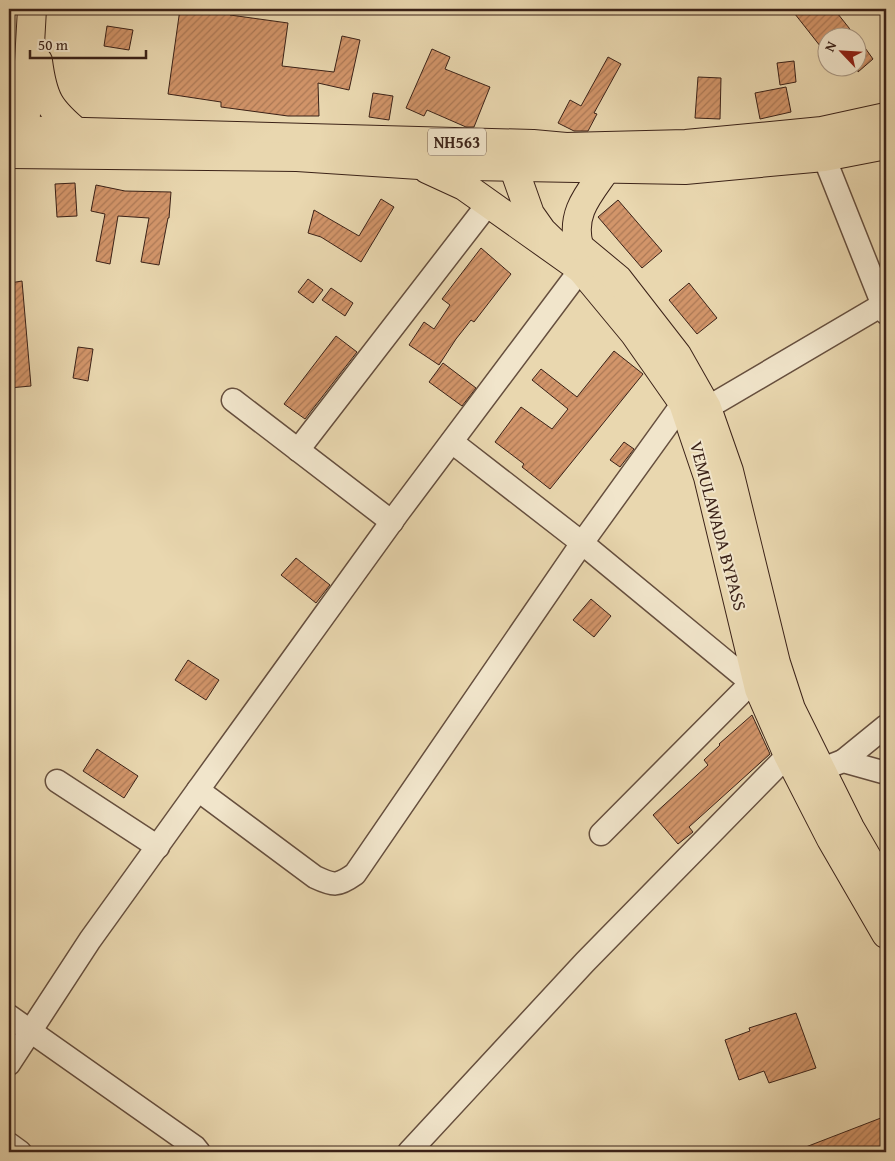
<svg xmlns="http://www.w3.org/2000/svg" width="895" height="1161" font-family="'Gentium Book Plus',serif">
	<defs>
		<pattern id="building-hatch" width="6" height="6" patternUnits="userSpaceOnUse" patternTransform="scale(1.25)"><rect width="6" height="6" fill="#d2956a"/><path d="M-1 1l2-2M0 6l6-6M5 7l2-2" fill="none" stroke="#ac7956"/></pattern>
	</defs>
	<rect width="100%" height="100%" fill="#e9d7af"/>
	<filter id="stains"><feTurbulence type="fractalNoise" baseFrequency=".004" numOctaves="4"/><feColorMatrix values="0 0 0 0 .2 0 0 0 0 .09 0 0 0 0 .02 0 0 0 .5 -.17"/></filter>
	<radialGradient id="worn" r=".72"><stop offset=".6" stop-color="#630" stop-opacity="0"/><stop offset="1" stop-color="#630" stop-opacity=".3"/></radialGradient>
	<!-- building -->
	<g fill="url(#building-hatch)" stroke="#3b2218">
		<polygon points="180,9 230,9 230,15 288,23 282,66 334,72 342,36 360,40 349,90 318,83 319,116 288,116 221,107 221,102 168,94"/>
		<polygon points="791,9 834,9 857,38 828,38 828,56"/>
		<polygon points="107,26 133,30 129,50 104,46"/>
		<polygon points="858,38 873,59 858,72"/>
		<polygon points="432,49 450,57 445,69 490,87 474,127 466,127 427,110 424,116 406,108"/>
		<polygon points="608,57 621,64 594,113 597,114 588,131 574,131 558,123 570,100 581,106"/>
		<polygon points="794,61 796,82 780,85 777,63"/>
		<polygon points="698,77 721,78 720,119 695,118"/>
		<polygon points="786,87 791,112 760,119 755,93"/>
		<polygon points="373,93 393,96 389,120 369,117"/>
		<polygon points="75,183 77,216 57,217 55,184"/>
		<polygon points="96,185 125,191 171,192 169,218 168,218 159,265 141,262 149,218 118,216 110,264 96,261 105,214 91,211"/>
		<polygon points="381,199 394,207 361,262 321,237 308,233 314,210 359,236"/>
		<polygon points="618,200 662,251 642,268 598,217"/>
		<polygon points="481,248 511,274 474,322 471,320 456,339 439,365 409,345 424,322 434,329 450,305 442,299"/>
		<polygon points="308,279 323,290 313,303 298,292"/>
		<polygon points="22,281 31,386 9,388 9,309 13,308 10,283"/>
		<polygon points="689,283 717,318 697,334 669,300"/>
		<polygon points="331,288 353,303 345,316 322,300"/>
		<polygon points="336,336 357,352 305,419 284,404"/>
		<polygon points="78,347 93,349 88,381 73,378"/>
		<polygon points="614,351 643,374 550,489 522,467 524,464 495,442 521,407 552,429 568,409 532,380 541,369 577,397"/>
		<polygon points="443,363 476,388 462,406 429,382"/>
		<polygon points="624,442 634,449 620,467 610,460"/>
		<polygon points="296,558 330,585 316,603 281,575"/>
		<polygon points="591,599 611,616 594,637 573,620"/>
		<polygon points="188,660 219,680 206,700 175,680"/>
		<polygon points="752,715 770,754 689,827 693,832 678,844 653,815 708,765 704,760 720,745 719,744"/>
		<polygon points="97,749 138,776 124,798 83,771"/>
		<polygon points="796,1013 816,1068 769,1083 764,1071 739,1080 725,1040 750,1031 749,1028"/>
		<polygon points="886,1116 886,1152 798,1152 798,1150"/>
	</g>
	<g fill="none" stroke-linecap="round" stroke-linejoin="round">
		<!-- minor casing -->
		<g stroke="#664f3e" stroke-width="25">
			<g id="minor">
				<polyline points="824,157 886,313"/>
				<polyline points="233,400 392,522"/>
				<polyline points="707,408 882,305"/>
				<polyline points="452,442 582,543 759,689"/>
				<polyline points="298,450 488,204"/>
				<polyline points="843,761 886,726"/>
				<polyline points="820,770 843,761 886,773"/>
				<polyline points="57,781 158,847"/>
				<path d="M198,790L315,877C334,886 338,886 355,874L582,543L683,403"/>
				<polyline points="601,834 751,683"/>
				<polyline points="9,1016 195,1147 199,1152"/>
				<polyline points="9,1064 90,940 198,790 398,513 581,269"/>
				<polyline points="9,1144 20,1152"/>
				<polyline points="409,1152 585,962 788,755"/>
			</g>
		</g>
		<!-- major casing -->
		<g stroke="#3b2218" stroke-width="30">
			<g id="major">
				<polyline points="514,144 513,166 530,214 542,231 581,269 634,333 683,403 708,477 759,689 788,755 831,839 886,934"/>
				<polyline points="577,245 618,279 677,355 707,408 729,471 776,663 791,709 850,828 886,890"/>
			</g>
		</g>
		<!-- highway casing -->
		<g stroke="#3b2218" stroke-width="30">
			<g id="highway">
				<path d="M38,61C43,99 49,109 78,133"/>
				<polyline points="9,130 533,144 566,147 686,144 822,131 886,117"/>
				<polyline points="24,149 32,9"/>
				<polyline points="9,154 297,157 419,165 685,170 824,157 886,145"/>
				<polyline points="427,169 464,186 581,269"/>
				<path d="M579,246C570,213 589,194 607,168"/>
			</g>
		</g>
		<!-- minor -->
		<use href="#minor" stroke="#f1e5cb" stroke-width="22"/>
		<!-- major -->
		<use href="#major" stroke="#e9d7af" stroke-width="28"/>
		<!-- highway -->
		<use href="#highway" stroke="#e9d7af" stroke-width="28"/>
	</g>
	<g text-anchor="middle" stroke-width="4" stroke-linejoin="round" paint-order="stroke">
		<!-- shield labels -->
		<rect fill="#f1e5cb" stroke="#725c4e" stroke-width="1" x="428" y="128.5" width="58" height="27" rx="4"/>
		<g font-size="16" font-weight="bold" fill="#3b2218">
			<text x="457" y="148">NH563</text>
		</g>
		<!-- street labels -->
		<g font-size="18" fill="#3b2218" stroke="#f1e5cb">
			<text transform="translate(718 526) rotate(75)" y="6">VEMULAWADA BYPASS</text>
		</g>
	</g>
	<!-- margin -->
	<rect width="895" height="1161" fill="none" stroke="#e9d7af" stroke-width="30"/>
	<rect x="10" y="10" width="875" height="1141" fill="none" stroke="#3b2218" stroke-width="2.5"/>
	<rect x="15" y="15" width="865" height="1131" fill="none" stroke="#3b2218"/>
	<!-- north arrow -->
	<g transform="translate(842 52) rotate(295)"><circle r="24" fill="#f1e5cb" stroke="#a89783"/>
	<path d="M0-4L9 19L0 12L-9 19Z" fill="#8f2418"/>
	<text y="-8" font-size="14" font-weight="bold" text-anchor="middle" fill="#3b2218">N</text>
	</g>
	<!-- scale -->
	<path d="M30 50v8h116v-8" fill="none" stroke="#3b2218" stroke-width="2.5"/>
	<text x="38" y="50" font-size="15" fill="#3b2218" stroke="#f1e5cb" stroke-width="4" paint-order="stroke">50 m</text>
	<rect width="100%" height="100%" filter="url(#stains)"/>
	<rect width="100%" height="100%" fill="url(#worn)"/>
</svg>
